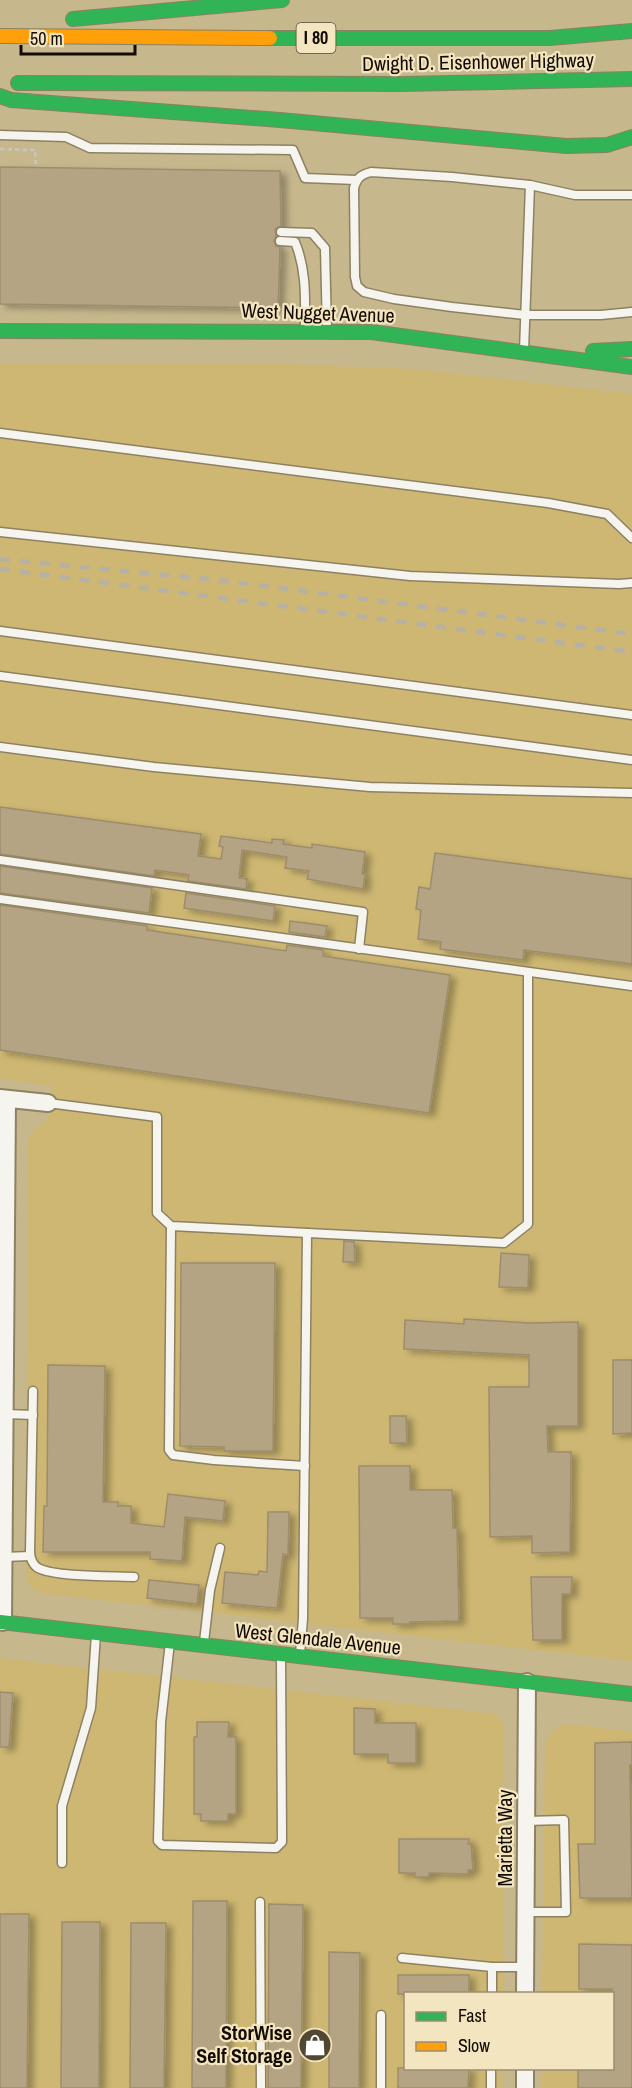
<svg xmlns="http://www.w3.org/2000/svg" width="632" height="2088" font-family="'Archivo Narrow',sans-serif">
	<defs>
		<filter id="shadow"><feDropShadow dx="6" dy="3.5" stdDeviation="3" flood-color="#0004"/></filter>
	</defs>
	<rect width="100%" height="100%" fill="#c6b78c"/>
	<!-- built -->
	<g fill="#ceb772">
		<polygon points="254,363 414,369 632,394 632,1661 41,1593 33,1589 28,1582 26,1571 28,1140 36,1127 46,1123 52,1086 0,1078 0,364"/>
		<polygon points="0,1658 496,1714 503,1722 503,1993 406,1994 406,2068 502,2069 502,2088 0,2088"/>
		<polygon points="563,1724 632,1731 632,2088 542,2088 542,2069 612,2068 612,1994 542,1993 545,1744 551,1733"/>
	</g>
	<!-- building -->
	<g fill="#b5a484" stroke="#9d8d6d" stroke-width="1.5" filter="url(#shadow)">
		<polygon points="0,167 280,171 281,226 275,229 276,236 274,241 276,246 280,247 278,308 0,304"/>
		<polygon points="0,807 201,834 198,856 221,859 223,847 219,846 221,836 272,843 272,839 284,840 283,844 312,848 312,844 365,852 362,874 365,874 363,889 307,879 309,871 285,868 287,857 242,850 239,878 247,879 246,889 188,881 189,875 155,870 154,876 0,854"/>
		<polygon points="435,853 632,879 632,964 524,950 523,960 440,949 441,942 418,939 421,910 416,909 419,887 430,889"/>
		<polygon points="0,866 152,888 149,913 0,893"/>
		<polygon points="186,893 275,906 273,921 184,908"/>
		<polygon points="0,905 147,926 147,930 286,951 287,945 323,950 323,956 450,975 429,1113 0,1050"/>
		<polygon points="290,921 327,926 325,937 289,932"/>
		<polygon points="344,1241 354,1242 355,1262 343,1262"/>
		<polygon points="501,1253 529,1255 528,1288 499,1287"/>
		<polygon points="181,1263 275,1263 273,1451 224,1451 224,1447 180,1446"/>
		<polygon points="464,1319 529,1323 578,1322 578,1426 547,1426 548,1452 571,1452 570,1552 532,1553 532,1536 490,1537 489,1387 529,1387 529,1355 404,1349 405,1320 464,1324"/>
		<polygon points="613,1360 632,1360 632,1433 613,1434"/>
		<polygon points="48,1365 105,1366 103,1502 118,1502 118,1506 131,1506 131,1523 164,1527 168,1494 225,1501 223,1521 185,1517 182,1561 150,1559 150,1552 43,1552 44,1506 47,1506"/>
		<polygon points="390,1416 406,1416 407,1443 390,1443"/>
		<polygon points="359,1466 410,1466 410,1490 452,1490 453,1528 457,1528 459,1621 410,1622 410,1624 393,1624 393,1618 360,1618"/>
		<polygon points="268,1512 289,1512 288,1555 283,1554 277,1608 222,1603 225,1572 258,1575 259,1571 267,1572"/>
		<polygon points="531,1577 572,1577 571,1594 562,1594 562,1640 533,1640"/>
		<polygon points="149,1580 199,1585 197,1604 147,1598"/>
		<polygon points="0,1692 13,1693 9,1747 0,1747"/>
		<polygon points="354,1708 375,1709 375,1723 416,1723 416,1763 388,1763 388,1754 354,1754"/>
		<polygon points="197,1722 229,1722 228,1737 236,1737 236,1814 228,1814 228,1821 201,1821 201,1814 194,1814 194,1737 197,1737"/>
		<polygon points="632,1742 632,1765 630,1765 632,1898 580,1898 578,1844 595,1844 595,1743"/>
		<polygon points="399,1839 469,1839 468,1844 471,1844 473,1870 468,1870 468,1874 429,1873 429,1877 415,1877 415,1873 399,1873"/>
		<polygon points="193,1901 227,1901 226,2088 192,2088"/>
		<polygon points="269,1904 303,1905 301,2088 268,2088"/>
		<polygon points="0,1914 29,1914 27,2088 0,2088"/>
		<polygon points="62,1922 100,1922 99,2088 61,2088"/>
		<polygon points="131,1923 166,1923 164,2088 130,2088"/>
		<polygon points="579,1944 632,1945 632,2088 578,2088 578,2068 612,2068 612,1989 579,1989"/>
		<polygon points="329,1952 360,1953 359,2088 329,2088"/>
		<rect x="398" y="1975" width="71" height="19"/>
		<polygon points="398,2068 469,2068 468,2088 398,2088"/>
	</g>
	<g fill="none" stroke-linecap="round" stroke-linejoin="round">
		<!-- lane casing -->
		<g stroke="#8c8162" stroke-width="11">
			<g id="lane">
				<polyline points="0,135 66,137 90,148 293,150 305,178 356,180"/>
				<path d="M632,195H575L530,185L452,177L371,172C360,175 357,178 354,188L355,277L357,286L364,292L394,299L452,307L525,315H601L632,312"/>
				<polyline points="281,232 312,233 325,248 327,330"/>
				<path d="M280,241L295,242C307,271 305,300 305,330"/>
				<polyline points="524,351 530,185"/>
				<polyline points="0,433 548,503 607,514 632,538"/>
				<polyline points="0,532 410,576 619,584 632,583"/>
				<polyline points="0,631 632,715"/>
				<polyline points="0,676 632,760"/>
				<polyline points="0,747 154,767 370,787 632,793"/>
				<polyline points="0,860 363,912 359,949"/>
				<polyline points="0,899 632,986"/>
				<polyline points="48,1103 157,1117 157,1213 171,1226 504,1243 528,1224 528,972"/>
				<polyline points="171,1226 169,1450 173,1455 214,1460 305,1466"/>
				<path d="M33,1391L30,1552C30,1558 33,1565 38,1568C55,1577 112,1576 134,1577"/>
				<polyline points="5,1414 33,1415"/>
				<polyline points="4,1557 30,1556"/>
				<polyline points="170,1642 161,1722 158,1841 162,1845 276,1848 282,1842 281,1657"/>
				<polyline points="204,1642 210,1590 220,1548"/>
				<polyline points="300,1654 303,1619 307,1233"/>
				<polyline points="62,1863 62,1806 91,1708 96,1634"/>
				<polyline points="260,1902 261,2088"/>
				<polyline points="525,1912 566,1912 564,1820 526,1821"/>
				<polyline points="402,1958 492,1967 492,1994"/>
				<polyline points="492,1967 525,1967"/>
				<polyline points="381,2015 381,2088"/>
				<polyline points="491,2088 491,2068"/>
			</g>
		</g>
		<!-- street casing -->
		<g stroke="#8c8162" stroke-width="20">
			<g id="street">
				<polyline points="0,1098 48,1103"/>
				<polyline points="3,1622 7,1100"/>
				<polyline points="525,1994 527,1682"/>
				<polyline points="525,2088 525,2068"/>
			</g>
		</g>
		<!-- fast casing -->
		<g stroke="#8c8162" stroke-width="16">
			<g id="fast">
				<polyline points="73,19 282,0"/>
				<polyline points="270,38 550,38 632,31"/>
				<polyline points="18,83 402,84 632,79"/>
				<polyline points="0,96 11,100 280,120 566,146 607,145 632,137"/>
				<polyline points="0,331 371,332 632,367"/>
				<polyline points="593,351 632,349"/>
				<polyline points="0,1622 632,1694"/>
			</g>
		</g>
		<!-- slow casing -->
		<g stroke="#8c8162" stroke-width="16">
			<polyline id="slow" points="0,36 270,38"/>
		</g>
		<!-- path -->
		<polyline stroke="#c9c5b8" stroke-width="3" stroke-dasharray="4.5 3" stroke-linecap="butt" points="0,149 35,150 36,167"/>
		<!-- lane -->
		<use href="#lane" stroke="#f6f4ee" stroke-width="8"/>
		<!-- street -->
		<use href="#street" stroke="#f6f4ee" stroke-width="16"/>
		<!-- fast -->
		<use href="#fast" stroke="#30b455" stroke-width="14"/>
		<!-- slow -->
		<use href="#slow" stroke="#ff9f0a" stroke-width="14"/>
		<!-- rail -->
		<g stroke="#b5b1a7" stroke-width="4.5" stroke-dasharray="10 10" stroke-linecap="butt">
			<polyline points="0,559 227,581 632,634"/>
			<polyline points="0,569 632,652"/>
		</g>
	</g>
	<!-- icons -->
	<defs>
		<g id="shop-disc" transform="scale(1.725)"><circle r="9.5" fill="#524731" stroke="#f3e5bf"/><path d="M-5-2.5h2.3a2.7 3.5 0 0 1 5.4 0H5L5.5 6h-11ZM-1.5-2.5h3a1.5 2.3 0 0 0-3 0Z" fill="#fff"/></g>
	</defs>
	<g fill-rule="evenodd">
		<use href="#shop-disc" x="315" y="2045"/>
	</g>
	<g text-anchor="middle" stroke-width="4.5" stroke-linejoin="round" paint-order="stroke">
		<!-- shield labels -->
		<rect fill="#f3e5bf" stroke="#564c39" stroke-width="1.5" x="296.5" y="23" width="39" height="30" rx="4.5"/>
		<g font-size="18" font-weight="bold" fill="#130b00">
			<text x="316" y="44">I 80</text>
		</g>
		<!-- street labels -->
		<g font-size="20" fill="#130b00" stroke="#f3e5bf">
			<text transform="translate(478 62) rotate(-1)" y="7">Dwight D. Eisenhower Highway</text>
			<text transform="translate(318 313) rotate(2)" y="7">West Nugget Avenue</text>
			<text transform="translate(318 1639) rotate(6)" y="7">West Glendale Avenue</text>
			<text transform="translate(505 1838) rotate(-90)" y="7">Marietta Way</text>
		</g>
		<!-- poi labels -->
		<g font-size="20" font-weight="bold" fill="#130b00" stroke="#f3e5bf" text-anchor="end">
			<text x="292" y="2040">StorWise<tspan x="292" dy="23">Self Storage</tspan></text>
		</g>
	</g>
	<!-- legend -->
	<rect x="404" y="1992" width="210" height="78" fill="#f3e5bf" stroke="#998e73" stroke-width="1.5"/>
	<rect x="416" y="2012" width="30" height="9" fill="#30b455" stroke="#998e73" stroke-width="1.5"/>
	<text x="458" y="2022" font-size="18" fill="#130b00">Fast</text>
	<rect x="416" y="2042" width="30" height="9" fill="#ff9f0a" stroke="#998e73" stroke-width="1.5"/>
	<text x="458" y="2052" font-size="18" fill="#130b00">Slow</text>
	<!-- scale -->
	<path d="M21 45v9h114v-9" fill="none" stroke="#130b00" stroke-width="3"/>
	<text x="30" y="45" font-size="18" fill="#130b00" stroke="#f3e5bf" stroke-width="4.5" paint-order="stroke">50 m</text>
</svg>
